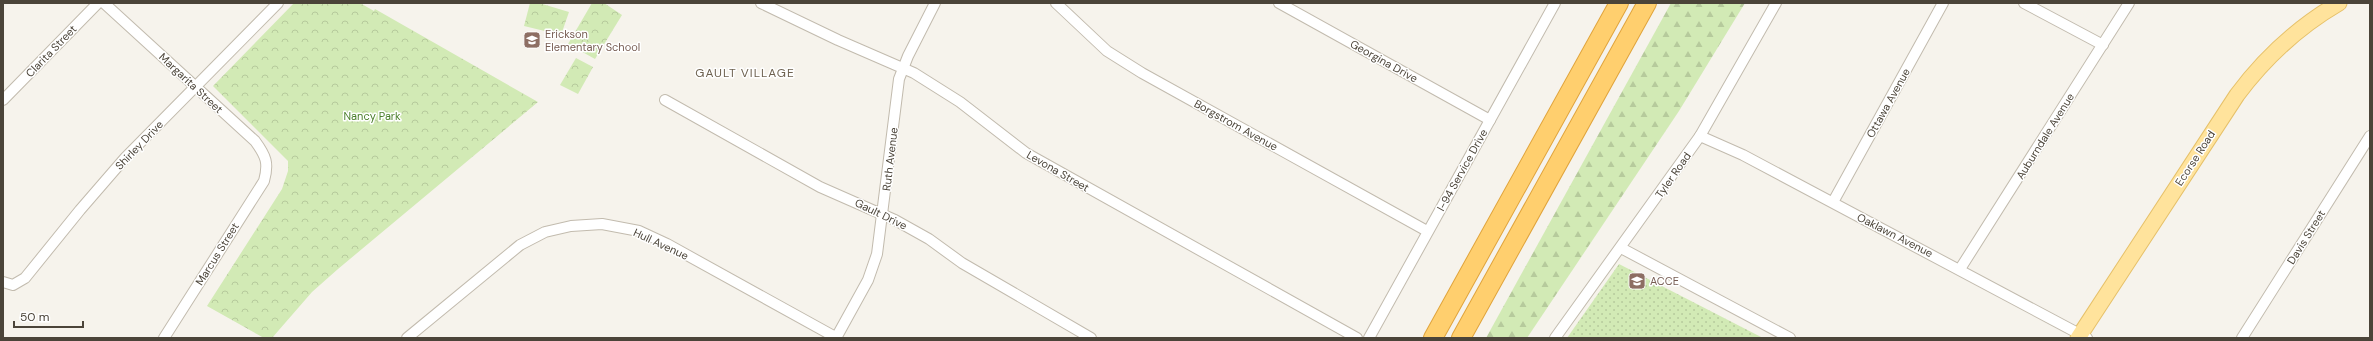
<svg xmlns="http://www.w3.org/2000/svg" width="2373" height="341" font-family="'DM Sans',sans-serif">
	<defs>
		<pattern id="grass-dots" width="8" height="8" patternUnits="userSpaceOnUse"><rect width="8" height="8" fill="#d2eab5"/><path d="M2 2h.1M6 6h.1" fill="none" stroke="#b6ca9c" stroke-width="1.8" stroke-linecap="round"/></pattern>
		<pattern id="forest-firs" width="22" height="20" patternUnits="userSpaceOnUse"><rect width="22" height="20" fill="#d2eab5"/><path d="M5 1l3.5 6h-7zM16 11l3.5 6h-7z" fill="#b6ca9c"/></pattern>
		<pattern id="park-crowns" width="20" height="18" patternUnits="userSpaceOnUse"><rect width="20" height="18" fill="#d2eab5"/><path d="M2 6a3 3 0 1 1 6 0M12 15a3 3 0 1 1 6 0" fill="none" stroke="#b6ca9c"/></pattern>
	</defs>
	<rect width="100%" height="100%" fill="#f6f3ec"/>
	<!-- grass -->
	<polygon fill="url(#grass-dots)" points="1619,264 1763,338 1567,338"/>
	<!-- forest -->
	<polygon fill="url(#forest-firs)" points="1671,3 1745,3 1679,111 1527,338 1486,338"/>
	<!-- park -->
	<g fill="url(#park-crowns)">
		<polygon points="294,3 360,3 374,11 375,9 538,102 338,269 312,292 272,338 264,338 207,306 282,189 288,171 288,161 213,86"/>
		<polygon points="530,3 539,3 569,12 561,35 524,26"/>
		<polygon points="592,3 604,3 622,15 595,59 568,44"/>
		<polygon points="576,58 593,67 578,94 560,85"/>
	</g>
	<g fill="none" stroke-linecap="round" stroke-linejoin="round">
		<!-- street casing -->
		<g stroke="#c2bbae" stroke-width="12">
			<g id="street">
				<path d="M104,3L255,141C266,156 269,163 264,181L164,338"/>
				<polyline points="761,3 838,40 914,73 960,102 1026,153 1357,338"/>
				<polyline points="1056,3 1107,51 1142,73 1427,231"/>
				<polyline points="1279,3 1490,120"/>
				<polyline points="2024,3 2103,45"/>
				<polyline points="3,100 98,3"/>
				<polyline points="665,100 820,187 895,220 929,239 962,263 1091,338"/>
				<polyline points="1700,136 1743,155 2087,338"/>
				<polyline points="1833,202 1943,3"/>
				<polyline points="1621,248 1790,338"/>
				<polyline points="1960,269 2129,3"/>
				<polyline points="3,282 13,285 25,278 80,210 125,158 278,3"/>
				<polyline points="407,338 520,245 545,232 571,226 602,224 639,231 667,244 837,338"/>
				<polyline points="836,338 868,280 877,254 899,79 908,56 935,3"/>
				<polyline points="1369,338 1555,3"/>
				<polyline points="1555,338 1700,136 1776,3"/>
				<polyline points="2242,338 2370,136"/>
			</g>
		</g>
		<!-- primary casing -->
		<g stroke="#e6c16a" stroke-width="17">
			<path id="primary" d="M2078,338L2237,95C2266,56 2298,27 2339,3"/>
		</g>
		<!-- highway casing -->
		<g stroke="#e0a43c" stroke-width="20">
			<g id="highway">
				<polyline points="1433,338 1619,3"/>
				<polyline points="1461,338 1647,3"/>
			</g>
		</g>
		<!-- street -->
		<use href="#street" stroke="#fff" stroke-width="10"/>
		<!-- primary -->
		<use href="#primary" stroke="#ffe39c" stroke-width="15"/>
		<!-- highway -->
		<use href="#highway" stroke="#ffcf6e" stroke-width="18"/>
	</g>
	<!-- icons -->
	<defs>
		<g id="school-square" transform="scale(0.9)"><rect x="-9" y="-9" width="18" height="18" rx="4" fill="#8d6e63" stroke="#fff"/><path d="M0-5L7-2L0 1L-7-2ZM-4 1L0 2.5L4 1V4Q0 6-4 4Z" fill="#fff"/></g>
	</defs>
	<g fill-rule="evenodd">
		<use href="#school-square" x="532" y="40"/>
		<use href="#school-square" x="1637" y="281"/>
	</g>
	<g text-anchor="middle" stroke-width="3" stroke-linejoin="round" paint-order="stroke">
		<!-- education labels -->
		<g font-size="11" fill="#785e54" stroke="#fff" text-anchor="start">
			<text x="545" y="38">Erickson<tspan x="545" dy="13">Elementary School</tspan></text>
			<text x="1650" y="285">ACCE</text>
		</g>
		<!-- street labels -->
		<g font-size="11" fill="#4b4439" stroke="#fff">
			<text transform="translate(51 51) rotate(-46)" y="4">Clarita Street</text>
			<text transform="translate(1384 61) rotate(29)" y="4">Georgina Drive</text>
			<text transform="translate(191 83) rotate(43)" y="4">Margarita Street</text>
			<text transform="translate(1888 103) rotate(-61)" y="4">Ottawa Avenue</text>
			<text transform="translate(1236 125) rotate(29)" y="4">Borgstrom Avenue</text>
			<text transform="translate(2045 136) rotate(-58)" y="4">Auburndale Avenue</text>
			<text transform="translate(139 145) rotate(-46)" y="4">Shirley Drive</text>
			<text transform="translate(2195 158) rotate(-57)" y="4">Ecorse Road</text>
			<text transform="translate(890 159) rotate(-83)" y="4">Ruth Avenue</text>
			<text transform="translate(1462 170) rotate(-61)" y="4">I-94 Service Drive</text>
			<text transform="translate(1058 171) rotate(30)" y="4">Levona Street</text>
			<text transform="translate(1673 175) rotate(-55)" y="4">Tyler Road</text>
			<text transform="translate(881 214) rotate(26)" y="4">Gault Drive</text>
			<text transform="translate(1895 235) rotate(27)" y="4">Oaklawn Avenue</text>
			<text transform="translate(2306 237) rotate(-58)" y="4">Davis Street</text>
			<text transform="translate(661 244) rotate(25)" y="4">Hull Avenue</text>
			<text transform="translate(217 254) rotate(-58)" y="4">Marcus Street</text>
		</g>
		<!-- park labels -->
		<g font-size="11" fill="#4a7f2a" stroke="#fff">
			<text x="372" y="120">Nancy Park</text>
		</g>
		<!-- neighbourhood labels -->
		<g font-size="12" letter-spacing="1" fill="#6e6250" stroke="#fff">
			<text x="745" y="77">GAULT VILLAGE</text>
		</g>
	</g>
	<!-- border -->
	<rect width="2373" height="341" fill="none" stroke="#4b4439" stroke-width="8"/>
	<!-- scale -->
	<path d="M14 321v6h69v-6" fill="none" stroke="#4b4439" stroke-width="2"/>
	<text x="20" y="321" font-size="12" fill="#4b4439" stroke="#ffffff" stroke-width="3" paint-order="stroke">50 m</text>
</svg>
